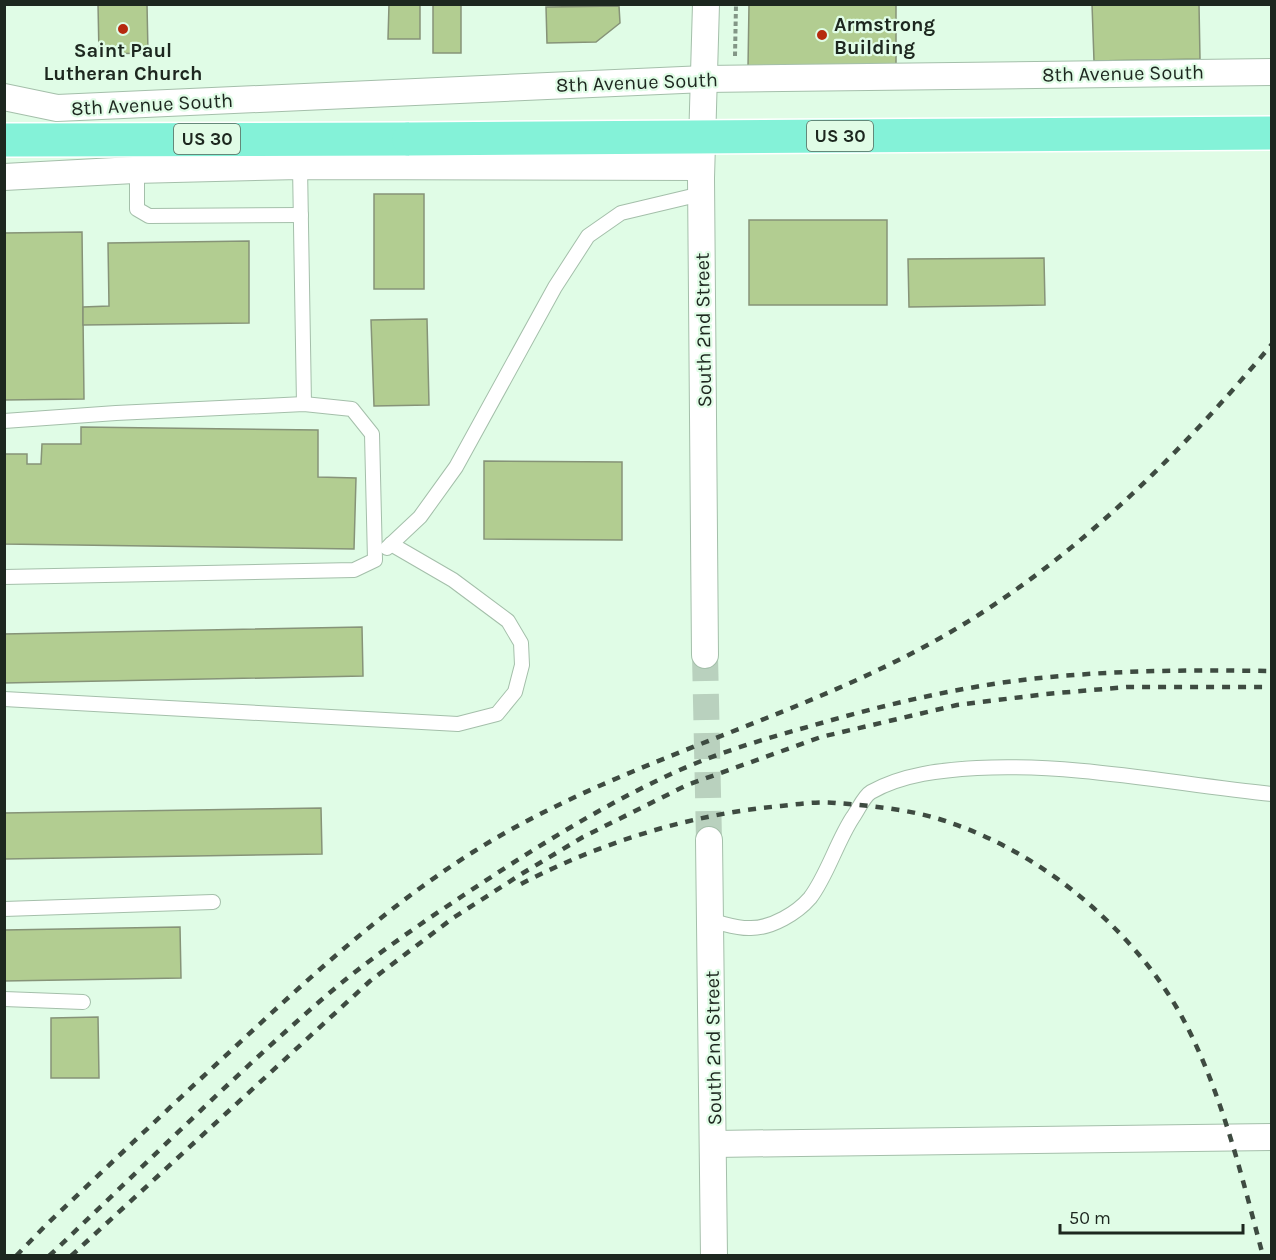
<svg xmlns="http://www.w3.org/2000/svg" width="1276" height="1260" font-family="Karla,sans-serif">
	<rect width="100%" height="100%" fill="#e0fce6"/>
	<!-- building -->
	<g fill="#b2cd91" stroke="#869378" stroke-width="1.5">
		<polygon points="98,4 147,4 148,53 99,54"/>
		<polygon points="389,4 420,4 420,39 388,39"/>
		<rect x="433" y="4" width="28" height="49"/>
		<polygon points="749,4 896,4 896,65 748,68"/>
		<polygon points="1092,4 1199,4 1200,59 1094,61"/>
		<polygon points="619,6 620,23 596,42 547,43 546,7"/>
		<rect x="374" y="194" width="50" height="95"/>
		<rect x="749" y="220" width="138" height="85"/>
		<polygon points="82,232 84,399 4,400 4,233"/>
		<polygon points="249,241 249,323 83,325 83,307 109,306 108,243"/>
		<polygon points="1044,258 1045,305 909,307 908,259"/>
		<polygon points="427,319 429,405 374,406 371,320"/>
		<polygon points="81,427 318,430 318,477 356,478 354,549 4,544 4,454 27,454 27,464 41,464 42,444 81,444"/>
		<polygon points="484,461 622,462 622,540 484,539"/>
		<polygon points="362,627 363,676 4,683 4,634"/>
		<polygon points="321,808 322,854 5,859 4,813"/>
		<polygon points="180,927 181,978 4,981 4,930"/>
		<polygon points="98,1017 99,1078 51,1078 51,1018"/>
	</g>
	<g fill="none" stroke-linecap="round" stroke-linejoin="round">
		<!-- minor-tunnel -->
		<polyline stroke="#b9d1be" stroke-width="26" stroke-dasharray="26 13" stroke-linecap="butt" points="705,655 709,840"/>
		<!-- service casing -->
		<g stroke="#a4bfaa" stroke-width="16">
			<g id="service">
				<polyline points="300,166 304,404"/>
				<polyline points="134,170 137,182 137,209 149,216 301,215"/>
				<polyline points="4,421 116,413 304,404 352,409 372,434 375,560 354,570 4,577"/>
				<polyline points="387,548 420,517 456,467 555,287 588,236 621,213 701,194"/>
				<polyline points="4,699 458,724 497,714 515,692 522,665 521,643 508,621 453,580 391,544"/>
				<polyline points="4,909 213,902"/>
				<path d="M711,921C723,923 738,929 751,928C772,928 797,913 810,898C827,876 837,841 853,817C858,810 864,796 871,792C903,774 942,770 977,768C1076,763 1173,784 1272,794"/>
				<polyline points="4,999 83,1002"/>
			</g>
		</g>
		<!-- minor casing -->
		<g stroke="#a4bfaa" stroke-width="28">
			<g id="minor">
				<polyline points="4,97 57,108 705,79 1272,72"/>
				<polyline points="4,177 134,170 300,166 701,167"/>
				<polyline points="705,655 701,178 706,4"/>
				<polyline points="709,840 714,1256"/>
				<polyline points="714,1144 1272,1137"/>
			</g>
		</g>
		<!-- trunk casing -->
		<g stroke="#fff" stroke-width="36">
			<polyline id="trunk" points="4,140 409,139"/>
		</g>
		<!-- path -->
		<polyline stroke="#829686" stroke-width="4" stroke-dasharray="4.5 3" stroke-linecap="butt" points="735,56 736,4"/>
		<!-- service -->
		<use href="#service" stroke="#fff" stroke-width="14"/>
		<!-- minor -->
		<use href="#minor" stroke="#fff" stroke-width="26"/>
		<!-- trunk -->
		<use href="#trunk" stroke="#84f2d8" stroke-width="33"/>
		<!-- rail -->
		<g stroke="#3e4b41" stroke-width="4.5" stroke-dasharray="8 8" stroke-linecap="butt">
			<path d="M521,884C602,842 691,814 781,806C799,804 818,801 836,803C874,806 916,810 951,823C998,839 1044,866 1082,898C1121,931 1157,971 1182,1017C1221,1089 1242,1177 1263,1256"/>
			<path d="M16,1256L46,1225C109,1165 172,1105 236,1046C311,976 386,907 473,852C613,764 775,726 920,649C1058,576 1173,463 1272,344"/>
			<path d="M49,1256C141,1169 231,1078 327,995C375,954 429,918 482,883C543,843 604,805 671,774C716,753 764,739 811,726C897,701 984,681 1074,675C1140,670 1206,670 1272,671"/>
			<polyline points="71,1256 370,981 453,918 523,873 583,837 687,785 821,737 957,705 1046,694 1127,687 1272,687"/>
		</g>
		<!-- trunk-bridge casing -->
		<g stroke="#fff" stroke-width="36" stroke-linecap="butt">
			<polyline id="trunk-bridge" points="409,139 1272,133"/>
		</g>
		<!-- trunk-bridge -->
		<use href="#trunk-bridge" stroke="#84f2d8" stroke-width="33"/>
	</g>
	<!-- markers -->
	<g fill="#b62a0f" stroke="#e0fce6" stroke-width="2">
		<circle cx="123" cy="29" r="6"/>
		<circle cx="822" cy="35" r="6"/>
	</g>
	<g text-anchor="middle" stroke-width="4.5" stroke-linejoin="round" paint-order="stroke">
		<!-- shield labels -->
		<g fill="#e0fce6" stroke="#58675b" stroke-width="1.5">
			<rect x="807" y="121" width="66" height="30" rx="4.5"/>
			<rect x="174" y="124" width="66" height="30" rx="4.5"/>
		</g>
		<g font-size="18" font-weight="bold" fill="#1d271f">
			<text x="840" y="142">US 30</text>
			<text x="207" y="145">US 30</text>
		</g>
		<!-- poi labels -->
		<g font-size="20" font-weight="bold" fill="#1d271f" stroke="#e0fce6" text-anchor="start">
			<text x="834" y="31">Armstrong<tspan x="834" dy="23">Building</tspan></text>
			<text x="123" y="57" text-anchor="middle">Saint Paul<tspan x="123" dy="23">Lutheran Church</tspan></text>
		</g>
		<!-- street labels -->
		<g font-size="20" fill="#1d271f" stroke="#e0fce6">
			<text transform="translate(1123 73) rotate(-1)" y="7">8th Avenue South</text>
			<text transform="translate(637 82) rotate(-2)" y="7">8th Avenue South</text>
			<text transform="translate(152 104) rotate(-3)" y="7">8th Avenue South</text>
			<text transform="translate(703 330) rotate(-91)" y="7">South 2nd Street</text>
			<text transform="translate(713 1048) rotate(-91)" y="7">South 2nd Street</text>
		</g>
	</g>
	<!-- border -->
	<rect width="1276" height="1260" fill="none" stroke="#1d271f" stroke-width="12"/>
	<!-- scale -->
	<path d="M1060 1224v9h183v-9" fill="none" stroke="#1d271f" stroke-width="3"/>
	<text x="1069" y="1224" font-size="18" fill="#1d271f" stroke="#e0fce6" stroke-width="4.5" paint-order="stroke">50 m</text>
</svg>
